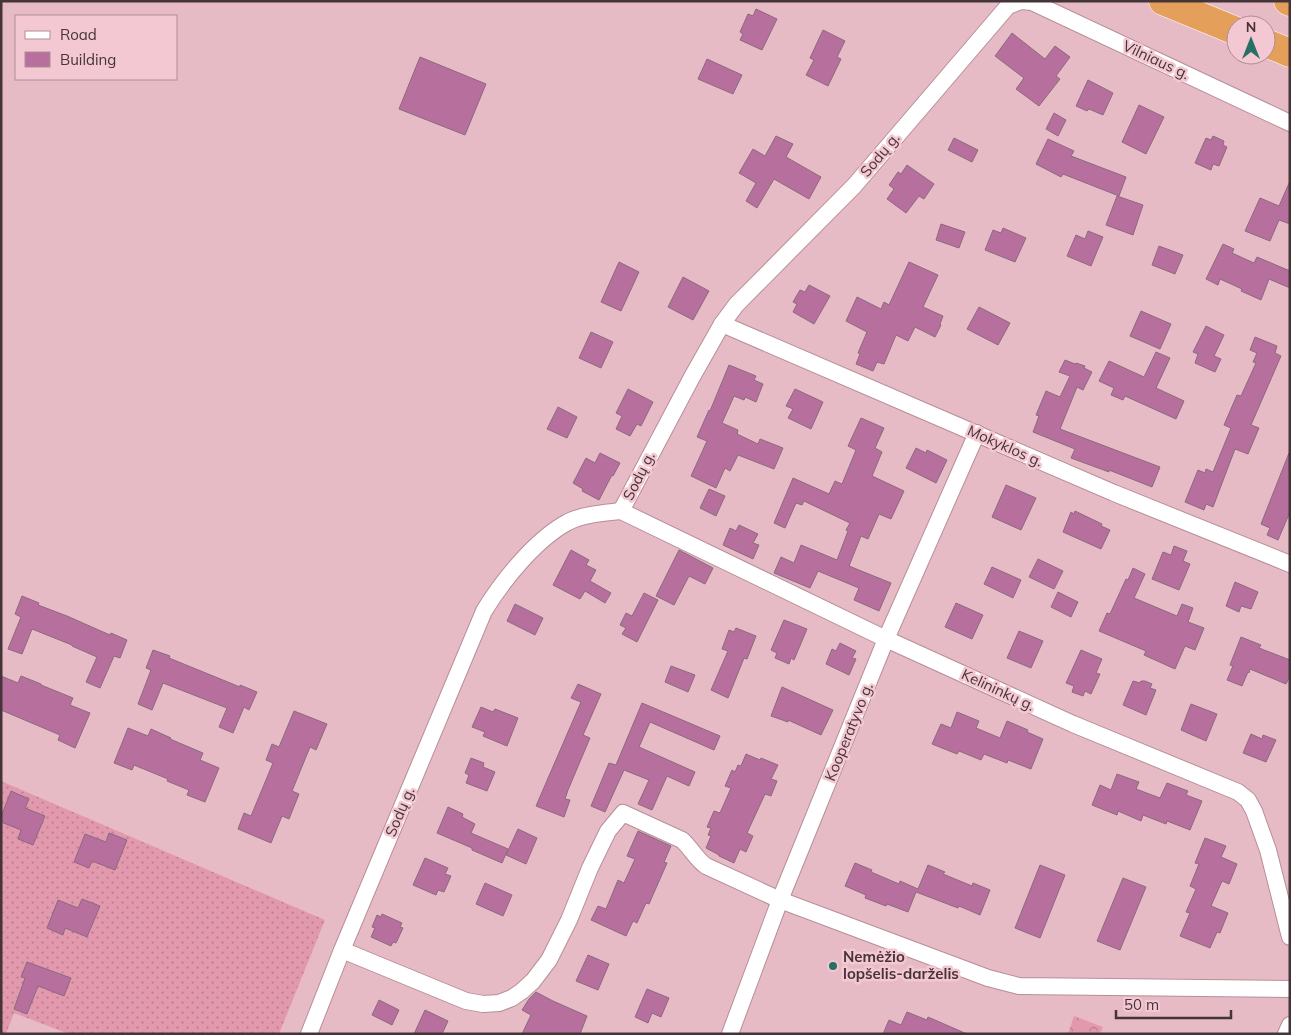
<svg xmlns="http://www.w3.org/2000/svg" width="1291" height="1035" font-family="Mulish,sans-serif">
	<defs>
		<pattern id="grass-dots" width="8" height="8" patternUnits="userSpaceOnUse" patternTransform="scale(1.25)"><rect width="8" height="8" fill="#e399ad"/><path d="M2 2h.1M6 6h.1" fill="none" stroke="#ba7e8e" stroke-width="1.8" stroke-linecap="round"/></pattern>
		<pattern id="park-crowns" width="20" height="18" patternUnits="userSpaceOnUse" patternTransform="scale(1.25)"><rect width="20" height="18" fill="#e399ad"/><path d="M2 6a3 3 0 1 1 6 0M12 15a3 3 0 1 1 6 0" fill="none" stroke="#ba7e8e"/></pattern>
	</defs>
	<rect width="100%" height="100%" fill="#e7bbc6"/>
	<!-- grass -->
	<polygon fill="url(#grass-dots)" points="1,781 325,920 279,1034 69,1034 14,1013 6,1034 1,1034"/>
	<!-- park -->
	<polygon fill="url(#park-crowns)" points="1074,1016 1103,1027 1100,1034 1068,1034"/>
	<!-- building -->
	<g fill="#b76f9d" stroke="#8b6a7e">
		<polygon points="756,9 777,19 762,50 740,40 743,34 740,32 748,14 753,16"/>
		<polygon points="823,30 845,41 837,57 841,59 828,86 806,75 814,60 810,58"/>
		<polygon points="1012,33 1045,59 1055,46 1070,57 1056,76 1060,79 1039,106 1016,89 1024,78 995,56"/>
		<polygon points="420,57 486,84 465,135 399,109"/>
		<polygon points="707,59 742,75 733,94 698,79"/>
		<polygon points="1088,80 1113,93 1103,115 1089,109 1087,111 1076,106"/>
		<polygon points="1139,105 1164,117 1146,154 1122,142"/>
		<polygon points="1054,113 1066,120 1058,136 1046,129"/>
		<polygon points="776,136 793,144 786,157 821,177 809,199 774,179 757,208 746,201 756,183 739,173 753,149 765,156"/>
		<polygon points="1213,136 1224,141 1223,145 1227,147 1219,166 1213,164 1211,170 1195,163 1206,138 1211,140"/>
		<polygon points="954,138 978,150 972,162 948,150"/>
		<polygon points="1048,139 1074,151 1071,156 1126,177 1119,196 1063,174 1061,177 1036,164"/>
		<polygon points="907,165 934,184 924,199 919,196 906,213 887,199 894,189 889,185 898,172 901,174"/>
		<polygon points="1290,181 1290,224 1279,220 1270,241 1245,231 1260,198 1279,206"/>
		<polygon points="1117,196 1143,205 1133,235 1106,225"/>
		<polygon points="941,224 965,232 959,248 936,240"/>
		<polygon points="1003,228 1026,238 1015,262 985,250 993,230 1001,233"/>
		<polygon points="1088,231 1103,237 1091,266 1067,256 1076,235 1085,239"/>
		<polygon points="1223,244 1234,249 1232,253 1254,263 1257,257 1290,271 1290,288 1269,279 1261,300 1241,291 1242,289 1220,279 1218,285 1206,279"/>
		<polygon points="1159,246 1183,255 1175,274 1152,265"/>
		<polygon points="619,262 639,272 621,311 601,302"/>
		<polygon points="909,262 938,275 923,307 943,316 940,324 941,325 935,337 915,327 908,341 896,335 884,364 877,362 873,371 856,364 860,354 858,353 867,332 846,321 857,297 881,309 884,302 889,305"/>
		<polygon points="683,277 709,291 693,320 668,307"/>
		<polygon points="809,285 830,296 814,324 793,312 797,304 793,302 800,290 805,292"/>
		<polygon points="979,307 1010,323 998,345 967,329"/>
		<polygon points="1141,311 1171,324 1160,349 1130,336"/>
		<polygon points="1206,326 1224,335 1214,356 1221,359 1215,372 1195,363 1198,354 1193,352"/>
		<polygon points="591,332 613,342 601,368 579,358"/>
		<polygon points="1255,337 1277,346 1275,353 1281,356 1251,425 1259,428 1248,454 1235,449 1213,507 1206,504 1204,510 1185,502 1198,470 1205,473 1206,469 1213,472 1231,428 1224,425 1237,395 1241,396 1256,363 1253,362 1257,353 1250,350"/>
		<polygon points="1156,352 1170,358 1156,388 1184,401 1176,419 1125,396 1123,400 1111,395 1114,388 1099,381 1109,361 1144,377"/>
		<polygon points="1065,360 1075,364 1076,363 1085,366 1084,368 1092,372 1083,390 1077,387 1060,429 1160,467 1152,487 1109,470 1109,472 1071,458 1075,449 1033,432 1039,416 1036,415 1046,391 1060,397 1070,376 1059,372"/>
		<polygon points="729,365 756,376 754,380 763,384 756,402 745,397 744,400 734,396 722,423 738,430 737,434 758,444 760,439 783,448 774,469 738,455 730,471 725,468 716,488 691,476 707,441 697,437 709,410 710,411"/>
		<polygon points="628,389 653,402 641,426 637,424 630,436 616,429 622,416 616,413"/>
		<polygon points="795,389 823,402 811,429 788,418 793,409 786,406"/>
		<polygon points="558,407 577,417 567,438 547,429"/>
		<polygon points="861,418 884,428 875,448 882,452 872,476 904,491 891,519 879,514 868,539 861,536 849,566 891,583 879,611 854,600 859,588 818,571 810,588 774,573 781,557 794,563 801,545 837,560 848,531 846,530 850,523 804,501 802,505 796,503 785,528 774,523 793,478 829,494 835,481 842,484 856,450 848,446"/>
		<polygon points="916,448 926,453 927,450 947,460 936,483 906,468"/>
		<polygon points="600,453 620,463 613,476 612,475 599,500 582,491 583,489 573,483 586,458 595,463"/>
		<polygon points="1289,453 1290,512 1278,540 1267,535 1270,528 1261,524"/>
		<polygon points="1006,485 1036,498 1021,530 992,517"/>
		<polygon points="709,489 725,496 716,516 700,508"/>
		<polygon points="1075,511 1102,524 1101,526 1110,530 1101,549 1063,532 1071,512 1074,514"/>
		<polygon points="739,525 758,534 753,543 759,545 753,559 723,545 730,528 736,531"/>
		<polygon points="1174,546 1187,551 1183,561 1190,564 1179,590 1152,579 1163,552 1171,555"/>
		<polygon points="571,550 589,560 586,565 596,570 590,581 611,593 605,603 585,591 580,599 553,585"/>
		<polygon points="679,550 713,568 705,584 689,576 674,605 656,596"/>
		<polygon points="1038,559 1063,571 1054,589 1029,577"/>
		<polygon points="992,567 1021,580 1013,598 984,584"/>
		<polygon points="1133,568 1145,574 1134,598 1177,616 1182,604 1193,608 1188,622 1204,628 1195,650 1185,646 1175,669 1144,655 1146,651 1099,631 1107,613 1110,614 1126,579 1128,580"/>
		<polygon points="1235,582 1258,592 1251,609 1241,606 1239,612 1226,606"/>
		<polygon points="1058,592 1078,602 1071,617 1051,607"/>
		<polygon points="644,593 658,600 637,642 622,634 626,628 620,625 626,613 632,616"/>
		<polygon points="22,596 39,603 38,605 67,616 110,635 111,633 127,640 120,658 114,656 100,688 86,682 97,657 72,646 72,645 32,629 22,654 8,649 21,617 15,614"/>
		<polygon points="956,603 983,615 972,639 945,627"/>
		<polygon points="515,604 543,618 535,635 507,621"/>
		<polygon points="784,620 807,629 794,660 791,658 789,664 775,658 777,653 771,650"/>
		<polygon points="736,628 756,636 747,659 744,658 728,698 711,690 728,651 722,649 729,630 734,632"/>
		<polygon points="1019,631 1043,641 1031,668 1007,658"/>
		<polygon points="1241,637 1261,645 1259,648 1290,660 1290,676 1286,684 1250,669 1249,673 1248,672 1242,686 1227,680 1233,666 1230,665"/>
		<polygon points="840,643 856,651 852,658 856,659 849,675 826,664 832,649 836,651"/>
		<polygon points="153,650 170,656 169,658 240,687 240,685 257,692 249,710 244,707 233,733 219,727 227,708 163,683 152,710 138,704 151,670 146,668"/>
		<polygon points="1081,650 1102,659 1096,673 1100,674 1091,694 1085,691 1083,696 1072,692 1074,686 1066,683"/>
		<polygon points="671,666 695,675 688,692 665,682"/>
		<polygon points="1,676 18,683 21,676 41,684 41,685 73,698 70,705 90,713 75,748 58,740 60,735 1,710"/>
		<polygon points="1133,681 1140,683 1141,681 1145,681 1152,684 1150,688 1156,690 1146,715 1123,705"/>
		<polygon points="578,684 601,694 583,735 590,738 568,790 565,799 570,800 564,817 536,806 581,702 571,698"/>
		<polygon points="782,687 833,710 821,735 788,720 788,722 771,716"/>
		<polygon points="642,703 720,736 714,750 650,722 639,747 695,772 689,786 667,776 652,810 638,804 649,780 624,770 605,812 591,806 609,763 616,765"/>
		<polygon points="1191,704 1217,714 1206,741 1181,730"/>
		<polygon points="481,707 493,712 495,709 518,718 507,746 483,736 485,732 472,727"/>
		<polygon points="294,711 327,724 316,750 310,747 292,791 299,794 289,819 282,816 271,843 238,829 244,813 251,816 273,763 266,760 272,744 279,747"/>
		<polygon points="957,712 979,721 976,728 1000,738 1007,721 1028,730 1027,732 1043,739 1031,769 1008,760 1007,763 984,754 981,760 959,751 957,754 932,744 941,724 951,728"/>
		<polygon points="128,728 148,736 151,729 171,738 170,739 203,753 200,760 219,768 205,802 187,795 189,790 167,781 168,779 134,765 132,770 114,763"/>
		<polygon points="1251,734 1262,739 1263,735 1276,740 1266,762 1243,753"/>
		<polygon points="746,754 760,760 761,758 778,765 771,779 777,781 771,796 765,794 747,833 753,836 746,852 740,849 734,863 719,856 719,855 706,848 711,836 708,835 711,828 707,827 714,811 720,813 731,788 725,786 732,770 735,772 738,765 741,766"/>
		<polygon points="471,758 484,763 483,767 495,772 487,791 466,783 469,775 465,773"/>
		<polygon points="1117,774 1139,782 1136,789 1160,798 1167,783 1188,791 1186,795 1202,801 1190,830 1167,821 1166,824 1143,815 1141,821 1118,811 1117,815 1092,805 1100,785 1111,790"/>
		<polygon points="11,791 29,799 25,808 45,816 33,845 18,839 21,830 1,822 1,817"/>
		<polygon points="448,807 463,814 462,817 475,824 471,833 508,849 502,863 472,850 472,848 437,833"/>
		<polygon points="518,829 537,838 526,864 506,855"/>
		<polygon points="638,831 671,846 664,862 667,863 649,904 646,903 637,923 633,921 626,936 591,920 598,906 606,909 618,880 624,883 635,859 627,856"/>
		<polygon points="109,833 127,840 115,870 92,861 89,868 74,862 85,834 106,842"/>
		<polygon points="1205,838 1226,846 1221,857 1237,864 1229,884 1222,881 1211,906 1228,913 1220,933 1217,932 1210,948 1180,936 1190,913 1186,912 1196,889 1190,886 1199,864 1195,863"/>
		<polygon points="425,858 448,868 445,874 451,876 444,892 438,890 436,895 413,885"/>
		<polygon points="855,863 872,870 871,872 899,884 900,881 918,889 928,865 945,872 943,874 972,886 973,883 990,890 980,915 959,906 958,908 916,892 908,912 887,904 886,906 865,898 866,895 845,886"/>
		<polygon points="1040,865 1065,875 1040,938 1015,928"/>
		<polygon points="1123,878 1146,887 1120,950 1097,941"/>
		<polygon points="485,883 512,895 503,916 476,904"/>
		<polygon points="82,899 100,906 87,937 65,928 63,935 47,928 58,900 78,908"/>
		<polygon points="382,914 402,923 400,927 403,928 396,943 393,942 391,946 371,937 375,928 372,927 377,915 381,917"/>
		<polygon points="588,955 609,964 598,990 576,981"/>
		<polygon points="27,962 71,978 64,996 38,986 27,1014 14,1009 25,978 21,977"/>
		<polygon points="647,989 669,998 661,1017 652,1013 648,1023 635,1017"/>
		<polygon points="536,992 553,1001 587,1016 580,1034 522,1034 531,1015 522,1010 529,999"/>
		<polygon points="379,1000 399,1010 392,1025 372,1015"/>
		<polygon points="425,1010 448,1021 442,1034 414,1034"/>
		<polygon points="907,1012 927,1020 928,1017 967,1034 883,1034 889,1020 901,1025"/>
	</g>
	<g fill="none" stroke-linecap="round" stroke-linejoin="round">
		<!-- minor casing -->
		<g stroke="#b78e98" stroke-width="18">
			<g id="minor">
				<polyline points="722,324 1114,493 1290,564"/>
				<polyline points="621,511 886,639 1073,724 1238,792 1248,800 1254,811 1268,850 1290,937"/>
				<path d="M342,950L466,1001L483,1004L499,1003L512,998L522,991L533,981L549,960L569,920L590,868L608,831L623,813L682,840C691,848 696,859 706,866L780,900L988,978L1019,986L1290,989"/>
				<path d="M309,1034L342,950L484,611C503,580 536,539 568,522C584,514 604,513 621,511L692,377L722,324L736,305L854,186L1008,6L1021,1L1032,2L1290,123"/>
				<polyline points="730,1034 780,900 886,639 977,433"/>
				<polyline points="1286,1034 1290,1025"/>
			</g>
		</g>
		<!-- trunk casing -->
		<g stroke="#fff" stroke-width="29">
			<g id="trunk">
				<polyline points="1163,1 1236,31"/>
				<polyline points="1288,1 1290,2"/>
				<polyline points="1266,43 1290,53"/>
			</g>
		</g>
		<!-- minor -->
		<use href="#minor" stroke="#fff" stroke-width="16"/>
		<!-- trunk -->
		<use href="#trunk" stroke="#e4a05a" stroke-width="28"/>
	</g>
	<!-- markers -->
	<circle fill="#286f64" stroke="#f4c8d3" stroke-width="2" cx="833" cy="966" r="5"/>
	<g text-anchor="middle" stroke-width="5" stroke-linejoin="round" paint-order="stroke">
		<!-- street labels -->
		<g font-size="15" fill="#453438" stroke="#f4c8d3">
			<text transform="translate(1156 60) rotate(25)" y="5">Vilniaus g.</text>
			<text transform="translate(880 155) rotate(-50)" y="5">Sodų g.</text>
			<text transform="translate(1005 446) rotate(24)" y="5">Mokyklos g.</text>
			<text transform="translate(639 476) rotate(-63)" y="5">Sodų g.</text>
			<text transform="translate(998 690) rotate(25)" y="5">Kelininkų g.</text>
			<text transform="translate(849 732) rotate(-68)" y="5">Kooperatyvo g.</text>
			<text transform="translate(400 812) rotate(-67)" y="5">Sodų g.</text>
		</g>
		<!-- poi labels -->
		<g font-size="15" font-weight="bold" fill="#453438" stroke="#f4c8d3" text-anchor="start">
			<text x="843" y="962">Nemėžio<tspan x="843" dy="17">lopšelis-darželis</tspan></text>
		</g>
	</g>
	<!-- border -->
	<rect width="1291" height="1035" fill="none" stroke="#453438" stroke-width="5"/>
	<!-- legend -->
	<rect x="15" y="15" width="162" height="65" fill="#f4c8d3" stroke="#ae8d95"/>
	<rect x="25" y="31" width="25" height="8" fill="#ffffff" stroke="#ae8d95"/>
	<text x="60" y="40" font-size="15" fill="#453438">Road</text>
	<rect x="25" y="52" width="25" height="15" fill="#b76f9d" stroke="#ae8d95"/>
	<text x="60" y="65" font-size="15" fill="#453438">Building</text>
	<!-- north arrow -->
	<g transform="translate(1251 40)"><circle r="24" fill="#f4c8d3" stroke="#ae8d95"/>
	<path d="M0-4L9 19L0 12L-9 19Z" fill="#286f64"/>
	<text y="-8" font-size="14" font-weight="bold" text-anchor="middle" fill="#453438">N</text>
	</g>
	<!-- scale -->
	<path d="M1116 1010v8h115v-8" fill="none" stroke="#453438" stroke-width="2.5"/>
	<text x="1124" y="1010" font-size="15" fill="#453438" stroke="#f4c8d3" stroke-width="4" paint-order="stroke">50 m</text>
</svg>
